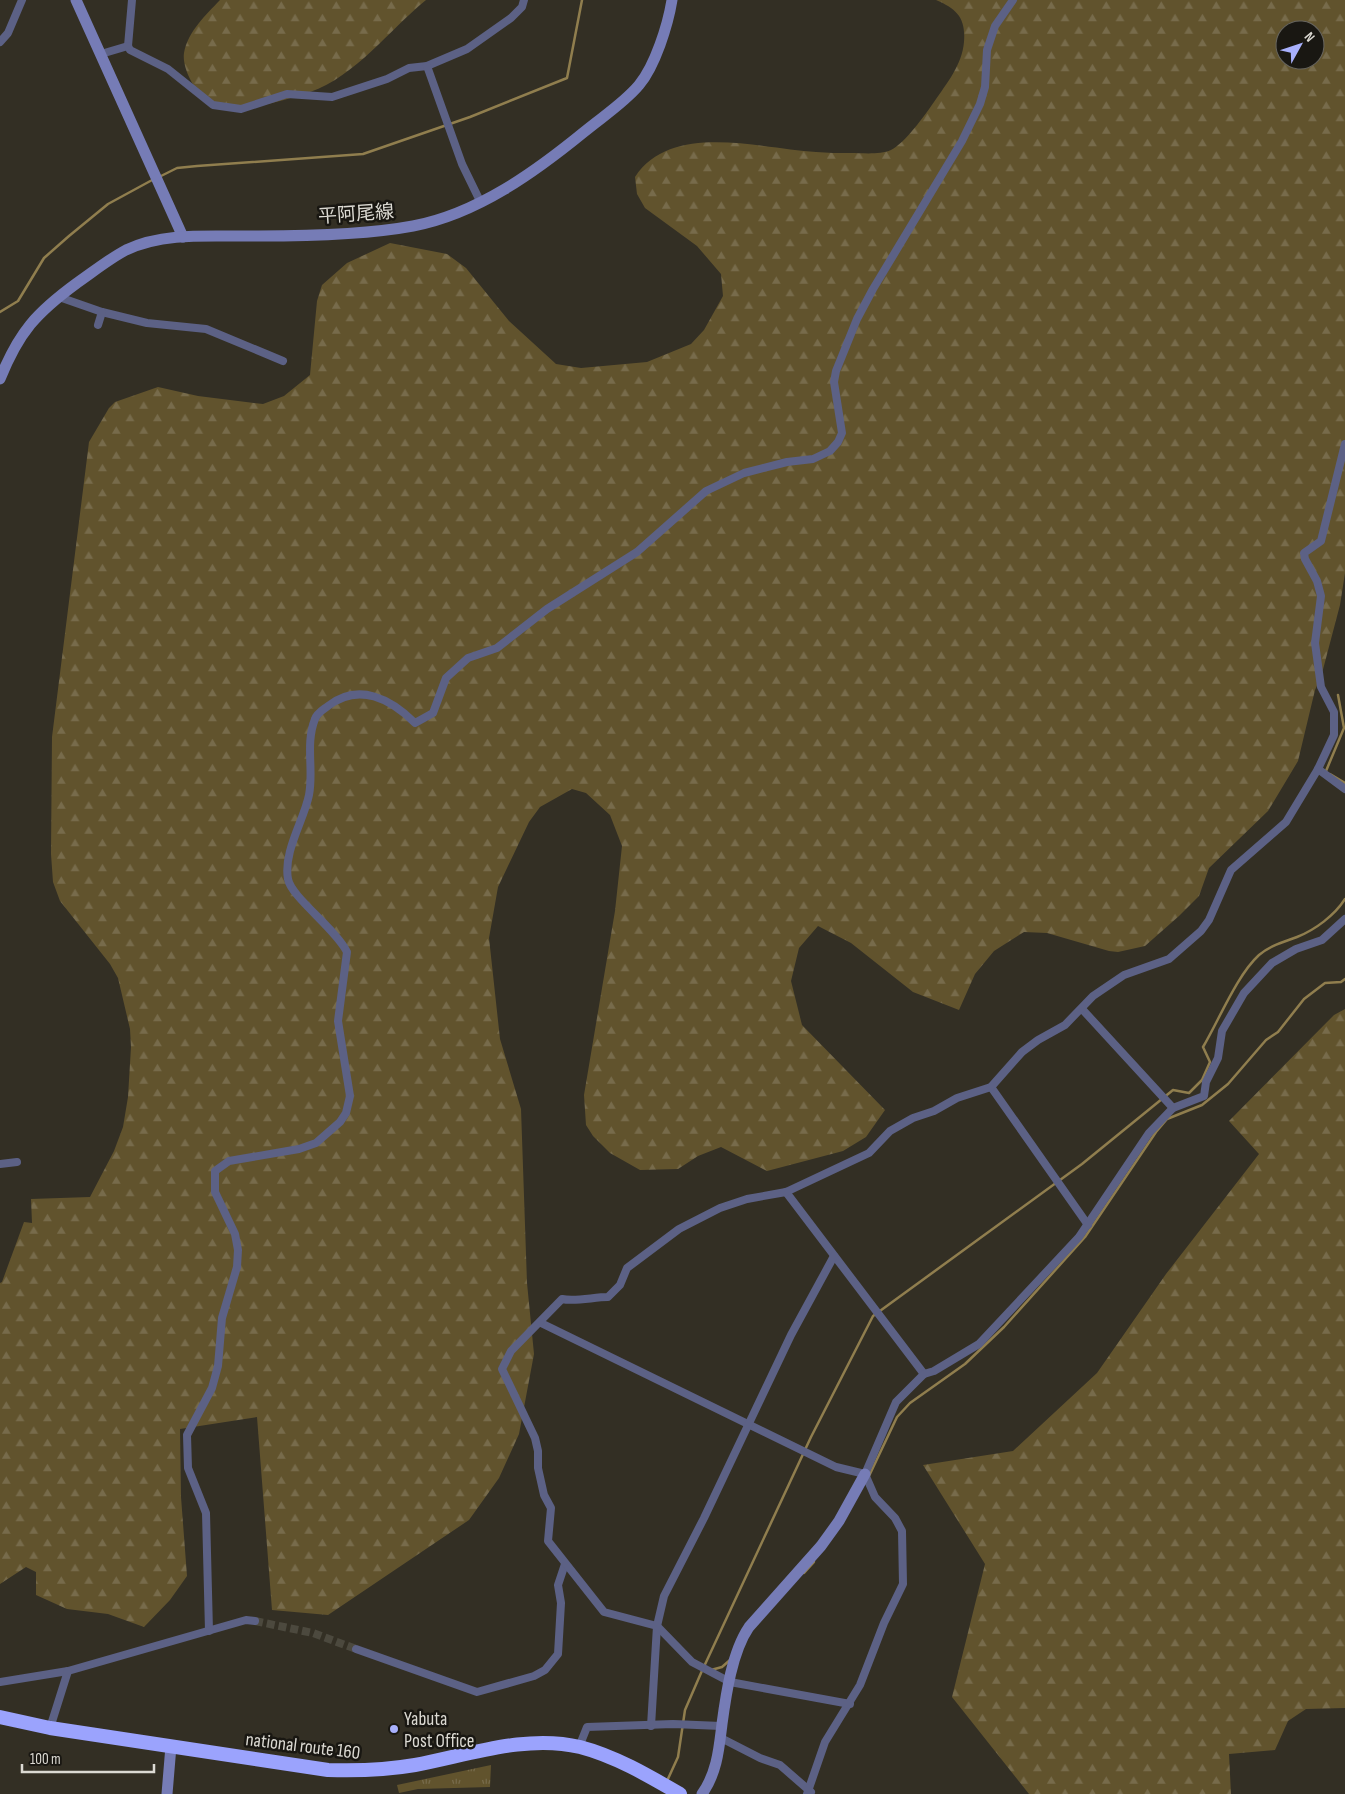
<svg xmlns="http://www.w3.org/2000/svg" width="1345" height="1794" font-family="'Sofia Sans Condensed','Noto Sans JP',sans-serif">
	<defs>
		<pattern id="grass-tufts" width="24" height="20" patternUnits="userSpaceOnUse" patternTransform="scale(1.25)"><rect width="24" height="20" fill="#61532d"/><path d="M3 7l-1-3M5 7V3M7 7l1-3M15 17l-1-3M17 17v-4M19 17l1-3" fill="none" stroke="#776b4b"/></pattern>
		<pattern id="forest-firs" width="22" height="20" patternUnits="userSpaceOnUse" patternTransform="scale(1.25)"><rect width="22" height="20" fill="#61532d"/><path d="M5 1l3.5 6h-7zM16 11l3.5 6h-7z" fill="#776b4b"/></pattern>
	</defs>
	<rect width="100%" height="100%" fill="#332f24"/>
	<!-- grass -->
	<polygon fill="url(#grass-tufts)" points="491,1765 490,1787 418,1789 399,1793 397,1785"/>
	<!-- forest -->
	<g fill="url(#forest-firs)" fill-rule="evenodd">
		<path d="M220,0H426C389,30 356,76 310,92C296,97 254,109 240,108C231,108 210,102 203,97C193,88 182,67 184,53C188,31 206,15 220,0Z"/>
		<path d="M936,0H1345V573L1340,605L1321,677L1315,690L1298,761L1268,811L1209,868L1199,896L1179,916L1145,946L1118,952L1109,951L1047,933L1024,932L994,951L975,974L959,1010L913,992L851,943L818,926L799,948L791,981L802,1025L885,1110L866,1137L843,1151L767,1171L721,1147L698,1156L678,1169L640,1170L610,1153L593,1136L586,1125L584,1095L615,911L622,846L610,815L586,793L572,789L540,807L529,822L498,887L489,938L500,1039L521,1109L527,1283L534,1354L519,1434L499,1478L469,1520L328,1615L272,1610L257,1417L180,1429L181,1497L187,1576L170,1600L144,1627L108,1614L67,1609L36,1595V1572L26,1567L0,1584V1283L2,1282L24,1222L32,1223L31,1199L90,1197L114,1151L123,1127L128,1097L131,1047L130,1029L118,978L110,964L60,901L53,882L51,854L52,737L89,442L109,408L115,402L158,387L198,396L263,404L284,396L310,375L317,301L322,285L347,263L390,243L447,254L466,268L509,321L556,364L581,368L647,362L691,344L704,330L723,296L721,274L697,246L645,208L637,194L635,177C672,121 761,149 816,152C827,153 839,153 850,153C862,153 880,155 891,150C905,143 925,115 934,102C947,83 962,65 964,42C966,18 957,9 936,0ZM1285,30H1315V60H1285Z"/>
		<polygon points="1345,1009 1345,1708 1306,1709 1288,1721 1275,1750 1229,1754 1231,1794 1029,1794 952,1697 985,1564 923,1465 1013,1451 1097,1373 1166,1274 1259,1154 1229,1121 1334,1015"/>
	</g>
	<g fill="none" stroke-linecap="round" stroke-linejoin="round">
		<!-- stream -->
		<g stroke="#907e4e" stroke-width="2.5">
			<polyline points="159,177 177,168 197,166 363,154 470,117 567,78 582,0"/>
			<polyline points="0,312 18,301 44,258 69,236 108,204 154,179"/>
			<polyline points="1326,771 1344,728 1338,695"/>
			<polyline points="1330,774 1345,783"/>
			<polyline points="869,1476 897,1417 910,1403 965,1364 1004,1327 1085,1237 1156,1132 1167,1119 1202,1105 1228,1084 1266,1040 1278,1032 1304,999 1325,983 1341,982 1345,979"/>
			<polyline points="804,1573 814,1562"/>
			<polyline points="711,1670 722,1667 730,1660"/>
			<path d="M667,1781L678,1757L685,1710L701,1673L811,1437L873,1316L1082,1164L1173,1090L1189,1093L1202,1080L1210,1062L1203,1047C1219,1020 1237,975 1259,955C1271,945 1284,942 1297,937C1315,930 1335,915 1345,899"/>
		</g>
		<!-- street-tunnel -->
		<polyline stroke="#4c493e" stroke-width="8" stroke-dasharray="8 4" stroke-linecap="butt" points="255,1621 313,1633 356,1649"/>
		<!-- street -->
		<g stroke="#5c6185" stroke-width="8">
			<polyline points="132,0 128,46 130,50 168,69 213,105 241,109 287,94 332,97 387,79 409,68 427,66 467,49 511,18 522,7 524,0"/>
			<polyline points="0,42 8,33 22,0"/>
			<polyline points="101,54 128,46"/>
			<polyline points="427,66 462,164 480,201"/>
			<polyline points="59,297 102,312 147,323 206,329 283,361"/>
			<polyline points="98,325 102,312"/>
			<polyline points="1318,769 1345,789"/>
			<polyline points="1082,1009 1173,1108"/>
			<polyline points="991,1087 1088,1225"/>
			<polyline points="0,1164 17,1162"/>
			<polyline points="786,1192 924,1374"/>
			<polyline points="541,1323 836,1467 865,1474 875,1497 895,1518 902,1531 903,1584 884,1623 860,1685 825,1742 807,1794"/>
			<polyline points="865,1474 896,1402 924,1374 934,1371 979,1344 1079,1237 1149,1133 1173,1108 1204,1096 1206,1082 1218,1058 1222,1031 1244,993 1272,963 1296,949 1322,940 1345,919"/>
			<path d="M209,1631L206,1513L188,1468L187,1435L212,1388L218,1366L222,1318L237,1267L238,1250L235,1234L215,1192V1171L229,1161L299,1149L316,1143L340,1122L346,1113L350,1096L338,1021L347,952C336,929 291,897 288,879C283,852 304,820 309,795C314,770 305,744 315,719C317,713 323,710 328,706C359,682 391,699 415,723L433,713L446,678L468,658L497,648L547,609L637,552L706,491L744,473L787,462L813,459L830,451L838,442L842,433L834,382L836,371L857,319L873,289L962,141L980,104L985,87L987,50L995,26L1013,0"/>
			<polyline points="356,1649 477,1692 534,1676 545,1670 558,1654 561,1603 558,1585 565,1564"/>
			<polyline points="0,1682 68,1671 246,1620 255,1621"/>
			<path d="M850,1704L730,1682L692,1662L657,1626L604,1612L548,1541L551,1508L544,1495L538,1468V1451L535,1438L502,1369L511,1351L562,1299C575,1302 594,1297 608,1297L620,1285L627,1268L679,1229L720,1208L747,1199L786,1192L869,1153L890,1131L913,1118L934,1111L957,1098L991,1087L1022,1052L1038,1040L1065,1025L1093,996L1124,975L1169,959L1201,931L1209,920L1231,870L1286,822L1318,769L1334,735V712L1321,687L1315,643L1321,596L1317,581L1305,559L1304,553L1321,541L1345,444"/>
			<polyline points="651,1726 657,1626 664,1596 704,1518 791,1335 834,1256"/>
			<polyline points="50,1728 68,1671"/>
			<polyline points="721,1738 760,1758 780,1765 811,1792"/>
			<polyline points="579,1747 587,1727 673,1724 721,1726"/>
		</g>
		<!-- secondary -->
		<g stroke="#767cb6" stroke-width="11">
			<polyline points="76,0 183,237"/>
			<path d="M0,379C19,332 36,313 77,283C93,272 109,259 126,250C166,231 215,237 259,236C308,236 365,235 413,226C477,214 535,172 584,132C602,117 624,103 639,85C655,66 668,25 672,0"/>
			<polyline points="167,1794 171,1746"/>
			<path d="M702,1794C717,1773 719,1749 722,1724C726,1694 732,1652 749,1627L821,1546L839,1521L865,1474"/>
		</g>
		<!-- highway -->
		<path stroke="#9ba3fd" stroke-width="14" d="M0,1717L50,1728L328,1770C358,1771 386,1770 415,1765C469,1755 526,1734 580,1747C615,1756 649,1776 680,1794"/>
	</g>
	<!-- markers -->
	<circle fill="#a8b0fc" stroke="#191712" stroke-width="2" cx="394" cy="1729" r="5"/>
	<g text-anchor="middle" stroke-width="5" stroke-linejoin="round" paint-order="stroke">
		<!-- street labels -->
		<g font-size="19" fill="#dcdad3" stroke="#191712">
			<text transform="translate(356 213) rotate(-4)" y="7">平阿尾線</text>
			<text transform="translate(303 1745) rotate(7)" y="7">national route 160</text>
		</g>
		<!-- poi labels -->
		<g font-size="19" fill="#dcdad3" stroke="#191712" text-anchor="start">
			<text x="404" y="1725">Yabuta<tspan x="404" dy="22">Post Office</tspan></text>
		</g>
	</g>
	<!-- north arrow -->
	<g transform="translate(1300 45) rotate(50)"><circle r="24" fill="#191712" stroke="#67655f"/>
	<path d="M0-4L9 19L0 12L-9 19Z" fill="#a8b0fc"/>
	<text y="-8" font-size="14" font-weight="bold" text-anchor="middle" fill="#dcdad3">N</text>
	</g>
	<!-- scale -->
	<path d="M22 1764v8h132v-8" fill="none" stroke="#dcdad3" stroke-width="2.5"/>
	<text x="30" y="1764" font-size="15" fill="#dcdad3" stroke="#191712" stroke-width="4" paint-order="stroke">100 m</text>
</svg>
